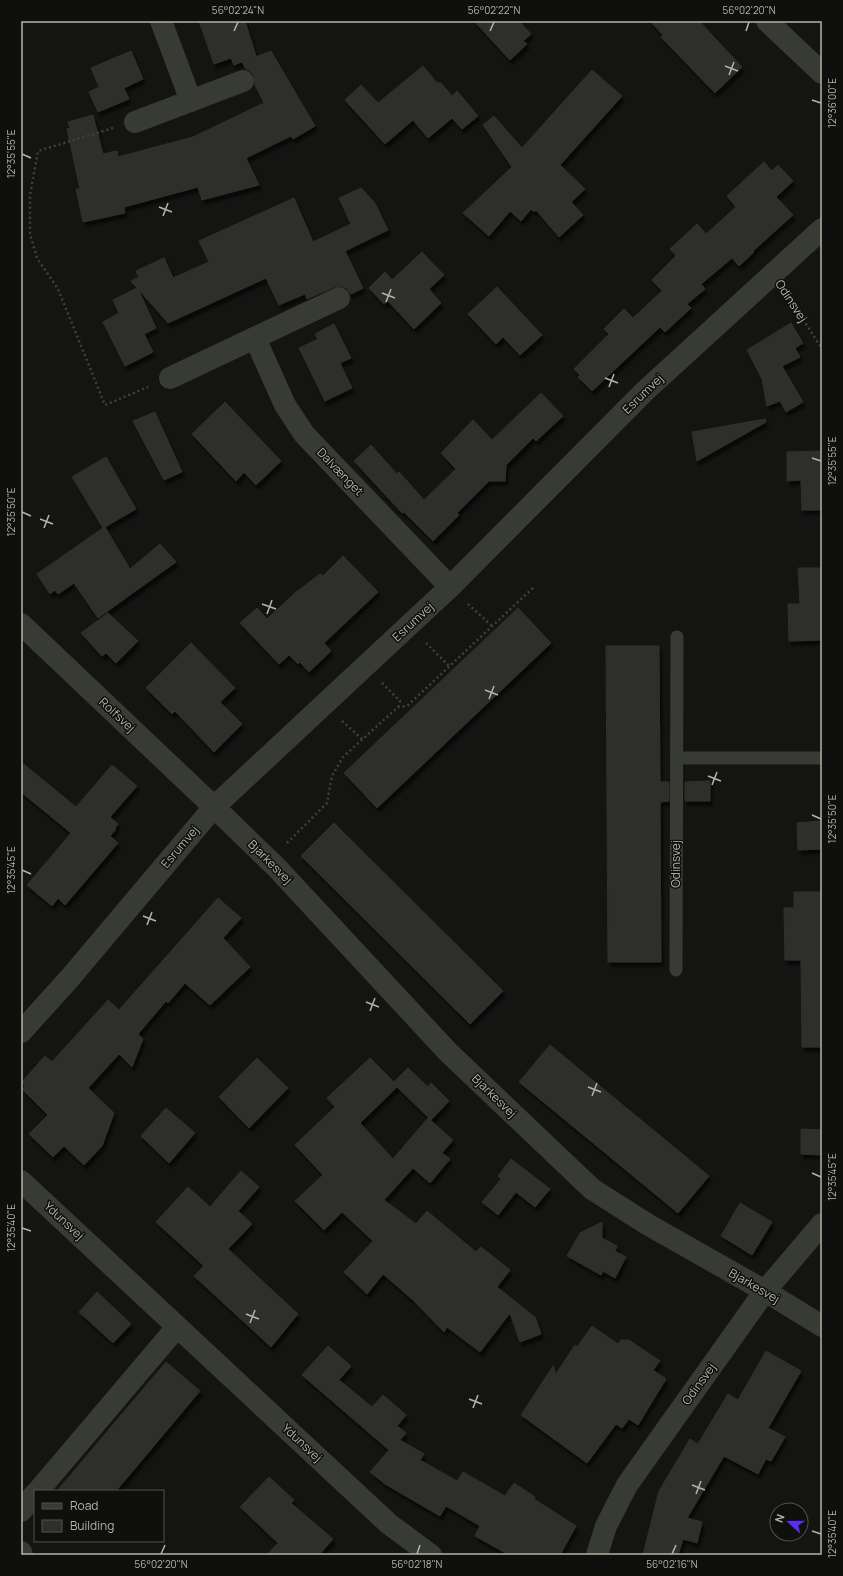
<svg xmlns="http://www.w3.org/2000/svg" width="843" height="1576" font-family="Manrope,sans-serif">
	<defs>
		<filter id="shadow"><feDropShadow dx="2.5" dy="4.5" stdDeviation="1" flood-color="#0009"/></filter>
	</defs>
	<rect width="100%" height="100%" fill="#141513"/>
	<!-- building -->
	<g fill="#2d2f2b" stroke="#2f312d" filter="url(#shadow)">
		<polygon points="199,21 245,21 256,56 234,65 231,58 214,64"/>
		<polygon points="474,21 519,21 531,34 523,41 527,44 510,60"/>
		<polygon points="650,21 699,21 742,67 715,93 661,37 663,35"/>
		<polygon points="131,51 143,79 124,88 129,99 98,112 89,92 99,87 91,68"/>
		<polygon points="271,51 315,126 293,139 291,136 246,158 259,185 202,200 198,187 124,207 125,213 83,222 76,189 80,189 67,129 70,128 68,122 93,115 103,154 117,151 118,157 193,137 264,103 255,85 254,76 251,72 246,69 242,62"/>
		<polygon points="423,66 437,83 441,83 452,96 457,91 478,116 462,129 452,118 428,138 413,120 385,144 345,100 361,85 378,103"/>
		<polygon points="592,70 622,96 560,165 585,189 571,202 583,215 559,237 536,210 534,212 531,209 521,221 510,211 489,236 463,213 512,167 483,125 494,116 522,148"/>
		<polygon points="764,162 772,171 778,165 793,181 776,197 793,215 753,251 754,252 739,266 732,258 701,284 705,289 687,304 691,308 665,332 660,327 592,391 578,377 580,375 574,369 609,334 604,329 624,309 633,318 662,291 652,280 676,256 670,249 697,224 706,234 736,207 727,196"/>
		<polygon points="361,188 375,203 388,230 345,251 363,288 351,294 346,288 340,286 334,287 307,299 305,294 279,305 266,278 168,323 138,289 156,328 144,334 153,352 125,366 103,322 119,313 113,300 137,288 131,281 139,277 136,271 164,258 173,278 209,262 199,241 294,198 313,242 351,224 339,198"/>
		<polygon points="422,252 444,275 429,289 441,303 414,329 388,301 384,304 369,288 385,272 392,280"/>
		<polygon points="497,287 542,335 520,355 503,337 496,344 468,314"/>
		<polygon points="791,323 803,343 795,348 800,357 782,366 803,402 786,412 780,401 767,406 762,379 747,350"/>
		<polygon points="334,324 351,358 340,363 352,388 325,401 299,348 318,339 315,334"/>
		<polygon points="541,393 563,416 536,441 533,438 506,465 505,481 489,481 457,513 459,515 433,541 404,512 402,513 354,461 371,445 397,474 399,472 424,500 456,469 441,453 473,420 492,440"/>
		<polygon points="225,402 281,461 256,485 244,472 236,481 192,434"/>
		<polygon points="155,412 182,472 164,480 133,421"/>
		<polygon points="765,419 766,422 697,461 692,432"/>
		<polygon points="822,451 822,510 802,510 801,480 787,481 787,452"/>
		<polygon points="106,457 136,509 105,527 130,569 160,544 176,562 98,618 74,583 58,594 55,590 50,594 37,574 103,528 72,477"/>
		<polygon points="343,556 378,592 324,643 331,651 309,672 300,662 298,664 289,655 279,664 240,623 257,608 267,619 295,593 320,574 323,576"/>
		<polygon points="798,568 822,568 822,640 789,641 788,604 800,604"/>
		<polygon points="518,608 551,643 377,808 344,773"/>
		<polygon points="108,613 138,641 116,663 106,653 102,656 81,633"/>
		<polygon points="191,643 235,688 220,702 242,724 214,752 175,711 172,714 146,688"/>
		<polygon points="606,646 659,646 660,782 669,782 669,801 660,802 661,962 608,962"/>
		<polygon points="21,762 76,807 112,765 137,786 110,817 118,824 115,828 116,829 110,836 118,843 65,905 58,898 52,906 27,885 71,833 21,792"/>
		<polygon points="710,781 710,801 685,801 685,782"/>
		<polygon points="822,821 822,849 798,850 797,823"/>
		<polygon points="334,823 503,991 470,1024 301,856"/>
		<polygon points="794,892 822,892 822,1047 802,1047 801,960 785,960 784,908 794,908"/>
		<polygon points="218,898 241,918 223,938 250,967 210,1005 185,983 168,1003 166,1001 138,1034 143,1039 132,1067 119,1054 88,1088 114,1113 102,1146 84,1165 64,1146 53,1157 29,1134 48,1115 23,1090 25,1085 21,1083 45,1056 52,1062 108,1000 119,1010"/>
		<polygon points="550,1045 709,1176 678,1213 519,1082"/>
		<polygon points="257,1058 288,1088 249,1128 219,1097"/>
		<polygon points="370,1058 394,1082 408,1068 428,1087 431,1083 449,1101 431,1120 397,1087 360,1123 393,1159 428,1118 453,1140 442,1153 450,1159 430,1183 413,1168 384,1200 416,1224 427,1211 476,1252 481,1247 510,1270 497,1287 535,1317 541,1334 520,1342 510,1313 480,1352 447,1327 444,1332 413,1300 383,1274 367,1294 344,1272 373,1241 342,1212 324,1230 295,1201 323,1175 295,1145 335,1107 327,1098"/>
		<polygon points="166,1108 195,1133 169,1163 141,1136"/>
		<polygon points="801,1129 822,1130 822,1155 801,1154"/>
		<polygon points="511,1159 550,1189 535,1207 516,1192 498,1215 482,1202 501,1179 498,1176"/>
		<polygon points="241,1171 259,1187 238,1211 252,1224 228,1249 298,1314 271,1347 194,1276 204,1266 156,1222 188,1187 210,1207"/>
		<polygon points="740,1203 772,1222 752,1255 721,1236"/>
		<polygon points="602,1222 602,1238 617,1246 615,1251 626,1257 615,1278 603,1271 601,1275 567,1256 580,1233"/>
		<polygon points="97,1292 131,1324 113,1343 79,1312"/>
		<polygon points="592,1326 618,1344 621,1340 629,1340 660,1361 653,1370 666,1379 638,1425 629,1419 622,1428 616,1424 587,1463 521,1415 553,1366 556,1374 575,1345 577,1347"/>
		<polygon points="328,1346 351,1366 339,1380 372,1407 383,1395 406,1415 397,1426 406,1433 400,1440 424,1454 420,1460 457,1481 463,1472 505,1496 514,1483 535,1497 534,1499 576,1526 560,1555 509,1555 475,1536 480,1526 446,1506 440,1516 385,1484 370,1472 389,1450 302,1375"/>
		<polygon points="766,1351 801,1371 768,1428 785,1437 771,1461 766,1459 758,1474 724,1456 687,1518 702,1522 697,1543 683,1539 678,1555 643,1555 659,1491 690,1439 698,1444 728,1394 738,1400"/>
		<polygon points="166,1362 200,1391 116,1491 57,1491"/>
		<polygon points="269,1477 294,1500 291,1503 333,1539 319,1555 267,1555 278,1543 240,1507"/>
	</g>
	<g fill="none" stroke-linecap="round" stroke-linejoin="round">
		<!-- path -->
		<g stroke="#3f413a" stroke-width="2.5" stroke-dasharray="2 3" stroke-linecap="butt">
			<polyline points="113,128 38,151 30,195 30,234 37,258 58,289 105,405 148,387"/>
			<polyline points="787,294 822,349"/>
			<polyline points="468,604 492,626"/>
			<polyline points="426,643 449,666"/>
			<polyline points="382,683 400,701 398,707"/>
			<polyline points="342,721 362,739"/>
			<polyline points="287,843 327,803 332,776 343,757 398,707 407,706 534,587"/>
		</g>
		<!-- service -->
		<g stroke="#383a34" stroke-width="13">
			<polyline points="677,758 822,758"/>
			<polyline points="676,970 677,637"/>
		</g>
		<!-- minor -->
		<g stroke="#383a34" stroke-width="22">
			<polyline points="161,21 191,101"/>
			<polyline points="767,21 822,73"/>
			<polyline points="135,122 243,81"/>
			<polyline points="255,338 285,405 304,434 450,587"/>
			<polyline points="170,378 339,298"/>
			<polyline points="21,624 214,807 277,868 448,1052 592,1189 647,1224 765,1291 822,1326"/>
			<polyline points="21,1181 389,1524 431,1555"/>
			<polyline points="38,1491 177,1327"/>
			<polyline points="21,1511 35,1494"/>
			<polyline points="21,1552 22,1555"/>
			<polyline points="597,1555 606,1526 627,1485 765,1291 822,1224"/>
		</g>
		<!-- tertiary -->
		<polyline stroke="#383a34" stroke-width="22" points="21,1032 69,979 214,807 450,587 645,391 822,229"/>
	</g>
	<!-- ticks -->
	<path fill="none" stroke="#b1b6a5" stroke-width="1.5" d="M234,31L238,22M490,31L494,22M746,31L749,22M725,66L738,71M729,75L734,62M812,100L821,103M22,154L31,158M159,207L172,212M163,216L168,203M382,293L395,298M386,302L391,289M605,378L618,383M609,387L614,374M812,458L821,461M22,512L31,516M40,519L53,524M44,528L49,515M262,604L276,609M267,614L272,600M485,690L498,695M489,699L494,686M708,776L721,781M712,785L717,772M812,815L821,819M22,870L31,874M143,916L156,921M147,925L152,912M366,1002L379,1007M370,1011L375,998M588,1087L601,1092M592,1096L597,1083M812,1173L821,1177M22,1228L31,1231M246,1314L259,1319M250,1323L255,1310M469,1399L482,1404M473,1408L478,1395M692,1485L705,1490M696,1494L701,1481M812,1531L821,1534M161,1554L165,1545M417,1554L420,1545M672,1554L676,1545"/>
	<g text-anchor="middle" stroke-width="3" stroke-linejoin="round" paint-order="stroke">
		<!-- street labels -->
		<g font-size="12" fill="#b1b6a5" stroke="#0f100e">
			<text transform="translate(791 301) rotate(57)" y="4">Odinsvej</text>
			<text transform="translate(643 394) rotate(-44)" y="4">Esrumvej</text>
			<text transform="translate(340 472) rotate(46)" y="4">Dalvænget</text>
			<text transform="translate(413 622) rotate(-43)" y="4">Esrumvej</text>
			<text transform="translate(117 715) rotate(43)" y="4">Rolfsvej</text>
			<text transform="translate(180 847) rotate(-50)" y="4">Esrumvej</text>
			<text transform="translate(270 862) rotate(45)" y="4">Bjarkesvej</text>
			<text transform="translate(676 864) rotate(-90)" y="4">Odinsvej</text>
			<text transform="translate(494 1096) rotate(44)" y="4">Bjarkesvej</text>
			<text transform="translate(64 1221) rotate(43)" y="4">Ydunsvej</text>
			<text transform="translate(754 1286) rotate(30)" y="4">Bjarkesvej</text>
			<text transform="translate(699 1384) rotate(-54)" y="4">Odinsvej</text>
			<text transform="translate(302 1443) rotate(43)" y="4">Ydunsvej</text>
		</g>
	</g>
	<!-- border -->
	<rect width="843" height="1576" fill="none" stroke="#0f100e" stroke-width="44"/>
	<!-- legend -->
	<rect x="34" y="1490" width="130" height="52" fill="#0f100e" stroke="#50524a"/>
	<rect x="42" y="1503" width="20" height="6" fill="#383a34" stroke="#50524a"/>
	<text x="70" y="1510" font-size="12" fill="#b1b6a5">Road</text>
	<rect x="42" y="1520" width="20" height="12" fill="#2d2f2b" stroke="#50524a"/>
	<text x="70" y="1530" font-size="12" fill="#b1b6a5">Building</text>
	<!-- north arrow -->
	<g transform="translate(789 1522) rotate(291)"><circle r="19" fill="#0f100e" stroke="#50524a"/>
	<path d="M0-3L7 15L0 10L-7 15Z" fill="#5b2cf4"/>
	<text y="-6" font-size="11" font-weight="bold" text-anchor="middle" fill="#b1b6a5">N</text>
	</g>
	<rect x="22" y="22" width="799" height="1532" fill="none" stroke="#b1b6a5" stroke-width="1.5"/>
	<g font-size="10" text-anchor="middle" fill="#b1b6a5">
		<text x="238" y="14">56°02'24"N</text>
		<text x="494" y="14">56°02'22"N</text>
		<text x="749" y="14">56°02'20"N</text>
		<text transform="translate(832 103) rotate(-90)" y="4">12°36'00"E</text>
		<text transform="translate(11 154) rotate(-90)" y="4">12°35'55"E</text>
		<text transform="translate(832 461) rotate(-90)" y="4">12°35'55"E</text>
		<text transform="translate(11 512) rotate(-90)" y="4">12°35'50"E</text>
		<text transform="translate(832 819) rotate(-90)" y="4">12°35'50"E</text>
		<text transform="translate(11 870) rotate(-90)" y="4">12°35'45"E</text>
		<text transform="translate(832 1177) rotate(-90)" y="4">12°35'45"E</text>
		<text transform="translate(11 1228) rotate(-90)" y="4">12°35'40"E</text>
		<text transform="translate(832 1534) rotate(-90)" y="4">12°35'40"E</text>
		<text x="161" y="1568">56°02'20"N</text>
		<text x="417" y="1568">56°02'18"N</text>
		<text x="672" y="1568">56°02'16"N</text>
	</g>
</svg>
